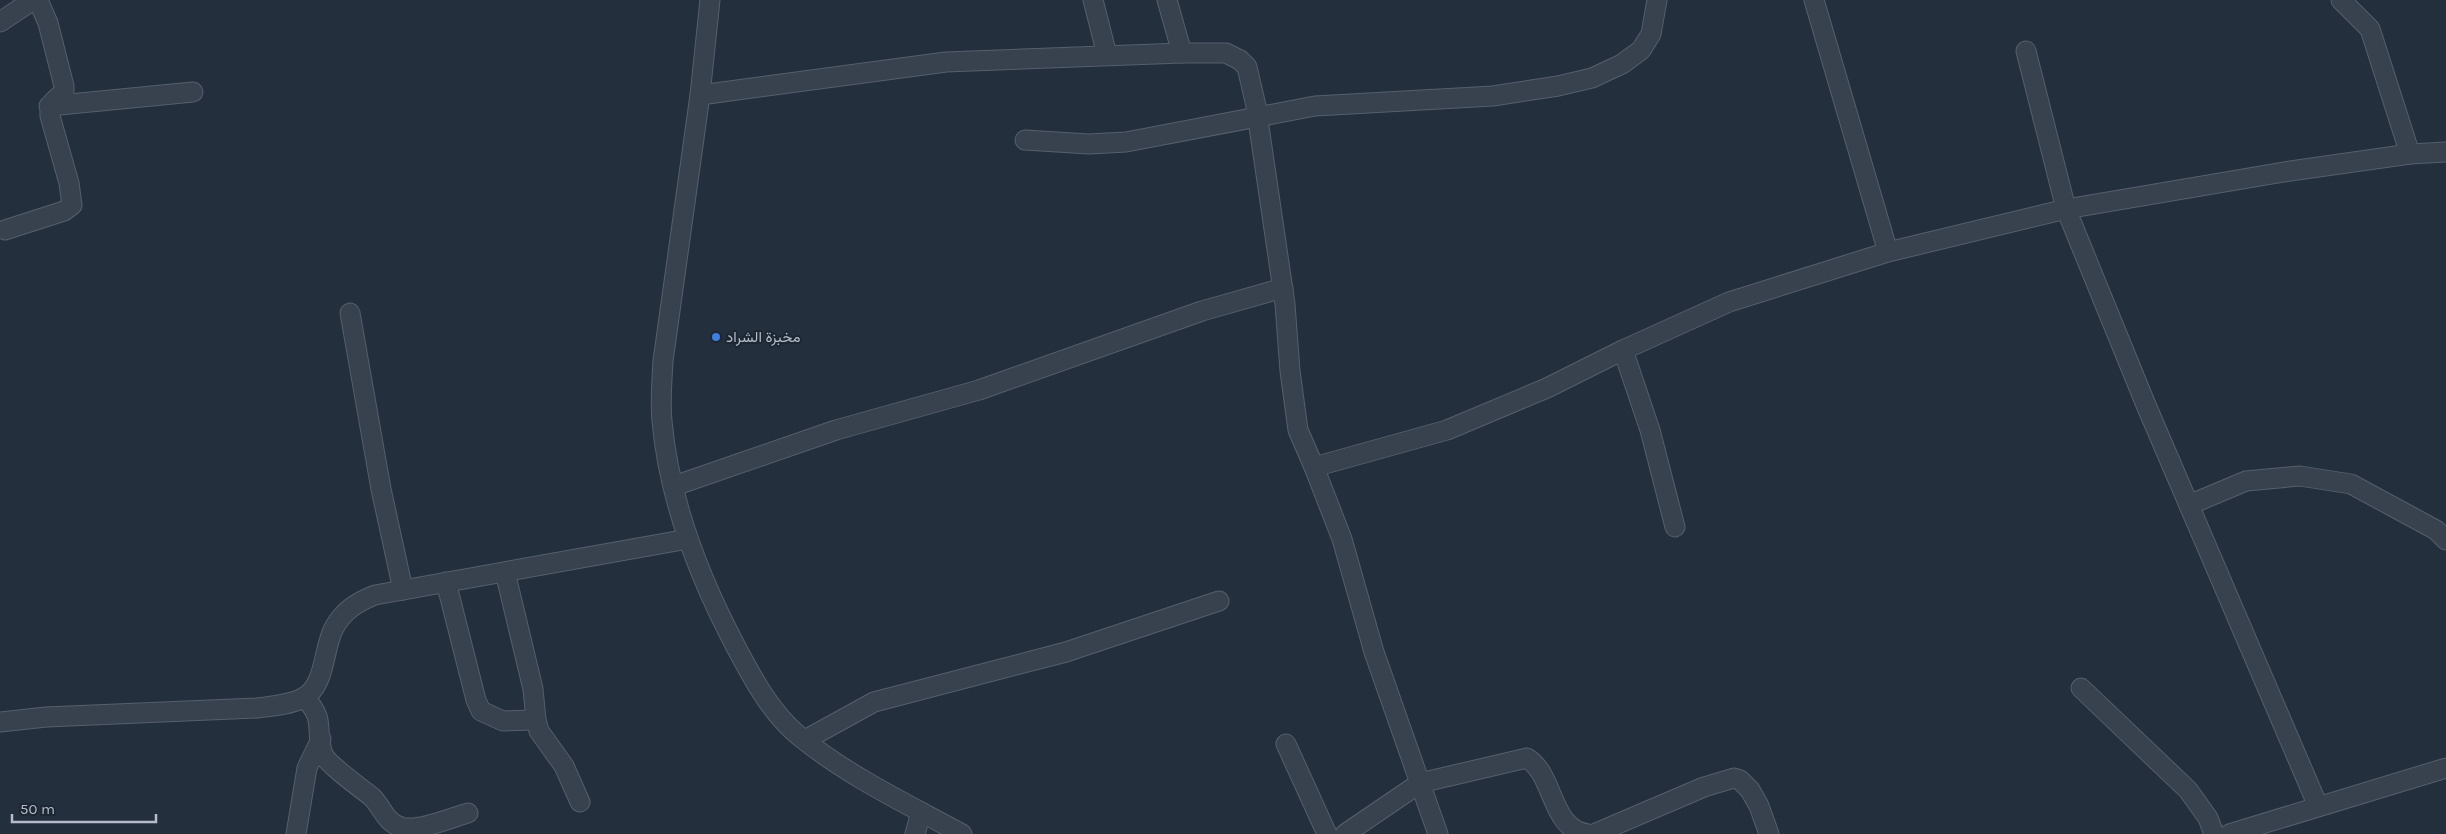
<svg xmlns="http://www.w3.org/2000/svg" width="2446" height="834" font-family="Karla,Vazirmatn,sans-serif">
	<rect width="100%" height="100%" fill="#242f3e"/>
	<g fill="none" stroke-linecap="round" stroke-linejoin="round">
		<!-- minor casing -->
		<g stroke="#565f6c" stroke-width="21">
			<g id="minor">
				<path d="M710,0L700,95L663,361C662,381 660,401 662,421C669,501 699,577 736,647C753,679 771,713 799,736C848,776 907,804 962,834"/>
				<polyline points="1093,0 1107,55"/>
				<polyline points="1167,0 1182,53"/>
				<polyline points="1814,0 1888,252"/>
				<polyline points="2341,0 2370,29 2410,154"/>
				<polyline points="0,22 33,0"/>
				<polyline points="2026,51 2066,209 2146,405 2318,806"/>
				<polyline points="700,95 946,62 1182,53 1226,53 1240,60 1247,67 1256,106 1285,304 1290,371 1298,430 1314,467 1447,430 1547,388 1623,350 1729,302 1888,252 2066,209 2284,172 2410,154 2446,152"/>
				<polyline points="49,106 193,92"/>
				<polyline points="1025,140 1089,144 1126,142 1315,106 1493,96 1558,86 1592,78 1622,64 1641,50 1651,34 1657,0"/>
				<path d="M5,230L64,211L72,205L69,183L50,116C49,102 54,101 64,92V86L48,23L38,0"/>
				<polyline points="350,313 381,489 403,590"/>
				<polyline points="1623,350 1650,430 1675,527"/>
				<polyline points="1314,467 1342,539 1374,652 1420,783 1345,834"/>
				<polyline points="674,486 836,430 979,390 1202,311 1283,288"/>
				<polyline points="2189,505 2246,481 2300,476 2351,484 2436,530 2446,540"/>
				<polyline points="505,572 533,689 536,720"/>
				<polyline points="446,582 476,700 481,711 503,721 536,720 539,731 564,766 580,802"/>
				<polyline points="2081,688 2188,790 2208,818 2214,834"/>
				<path d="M304,697C327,721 314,728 323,754C327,764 362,789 372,797C382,807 386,823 401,827C418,832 451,818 468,813"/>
				<path d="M0,722L46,717L257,708C272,706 289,705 303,698C326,686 323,648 334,628C343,611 357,602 375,595L688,539"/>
				<polyline points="805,740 874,702 1066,652 1219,601"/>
				<polyline points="1286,744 1327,834"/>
				<polyline points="296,834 307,768 321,739"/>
				<polyline points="915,834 921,812"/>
				<path d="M1438,834L1420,783L1527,758C1555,775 1550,829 1588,834"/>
				<polyline points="1594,834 1704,787 1734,778 1740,780 1750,790 1759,806 1769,834"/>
				<polyline points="2229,834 2446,768"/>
			</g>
		</g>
		<!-- minor -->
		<use href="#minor" stroke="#38414e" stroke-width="19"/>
	</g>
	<!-- markers -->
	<circle fill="#3f7fe0" stroke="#1d2633" stroke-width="2" cx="716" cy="337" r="5"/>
	<g text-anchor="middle" stroke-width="4" stroke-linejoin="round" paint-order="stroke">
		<!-- poi labels -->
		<g font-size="15" fill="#b4bcc9" stroke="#1d2633" text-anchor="start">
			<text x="726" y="342">مخبزة الشراد</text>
		</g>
	</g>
	<!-- scale -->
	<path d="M12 814v8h144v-8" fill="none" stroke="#b4bcc9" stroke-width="2.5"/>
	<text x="20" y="814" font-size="15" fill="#b4bcc9" stroke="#1d2633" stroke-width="4" paint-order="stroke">50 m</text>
</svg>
